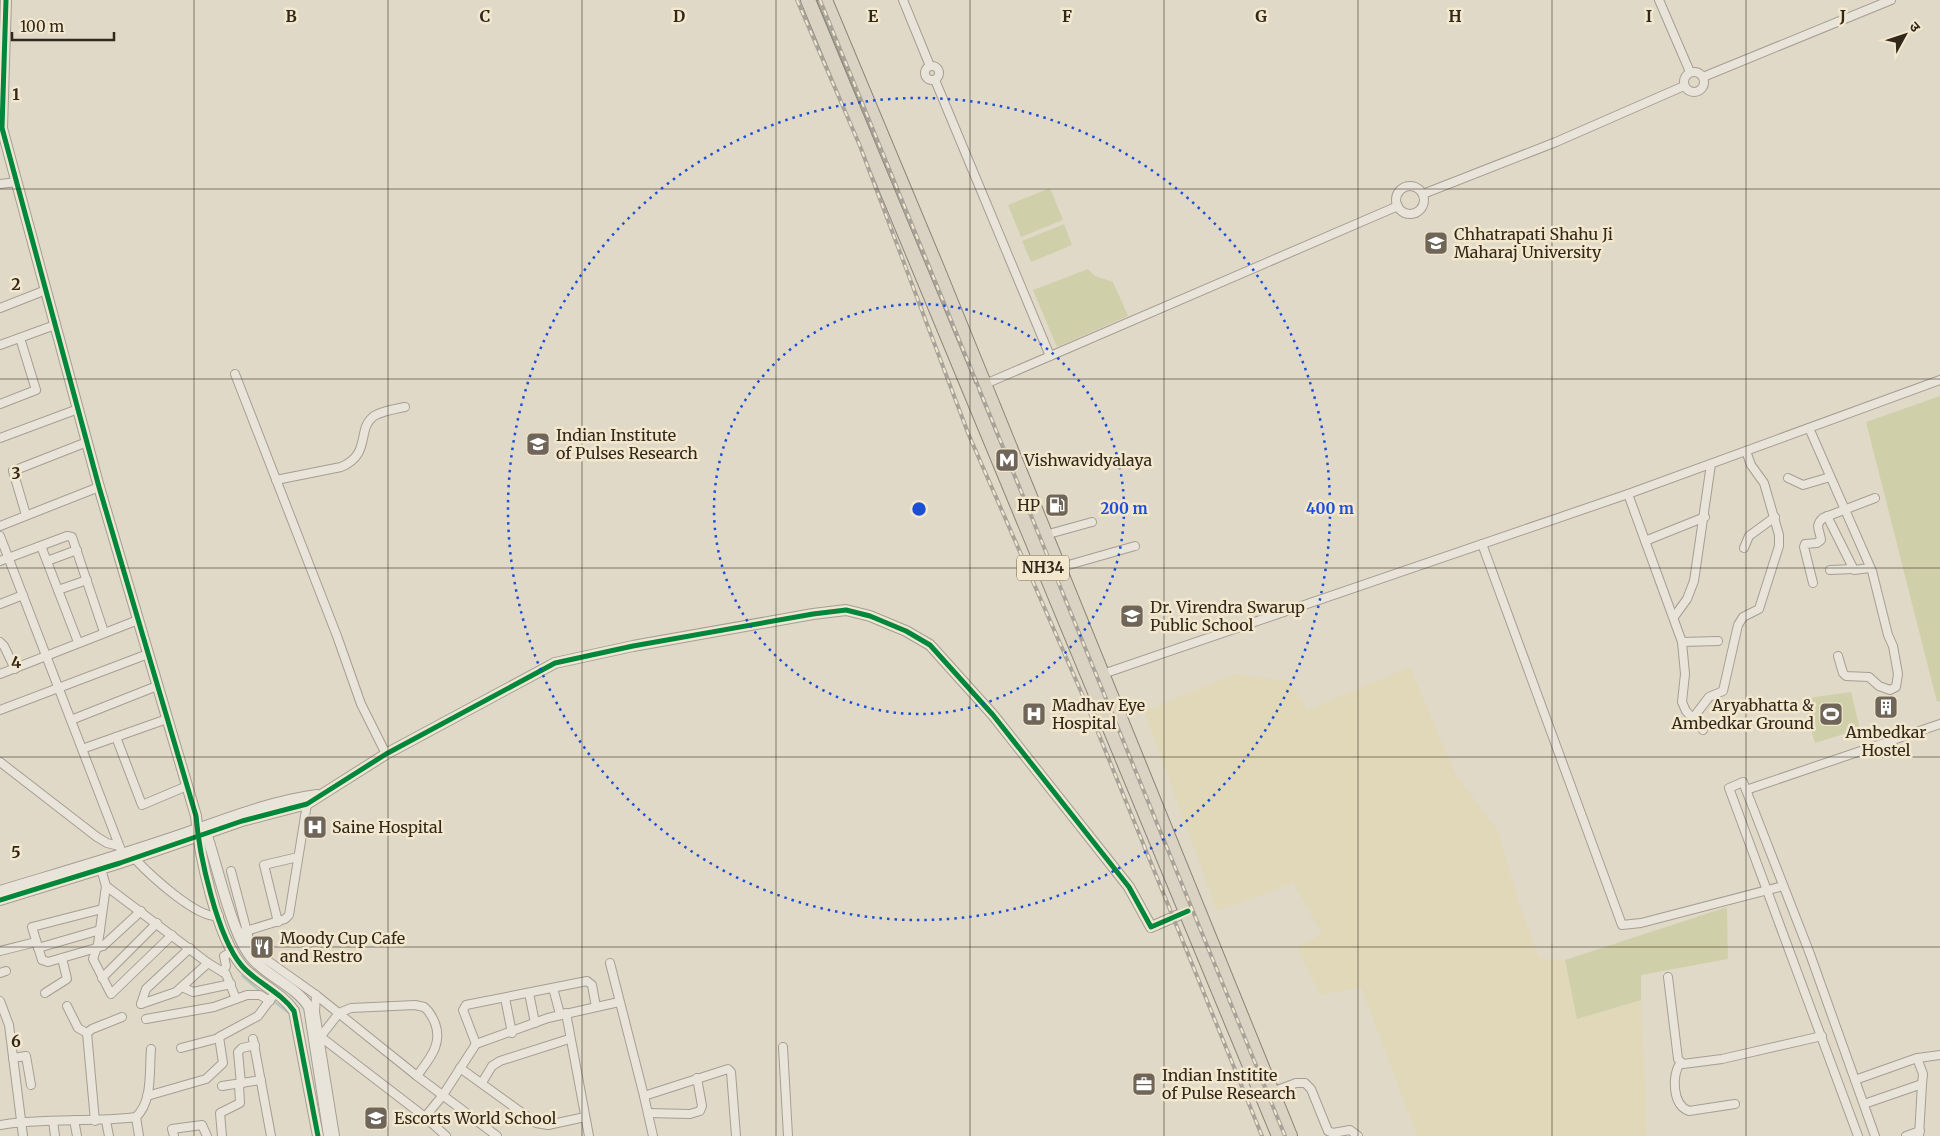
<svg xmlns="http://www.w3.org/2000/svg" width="1940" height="1136" font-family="Merriweather,'Noto Sans Devanagari',serif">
	<rect width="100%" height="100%" fill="#e0d9c8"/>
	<!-- farmland -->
	<polygon fill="#e0d8b8" points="1410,667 1455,773 1498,831 1522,912 1540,959 1565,960 1577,1018 1641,1000 1647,1136 1417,1136 1361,987 1320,995 1297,947 1322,934 1293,883 1217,911 1144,711 1234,674 1290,681 1307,710"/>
	<!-- green -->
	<g fill="#cfd0aa">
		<polygon points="1050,188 1063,220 1021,237 1008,205"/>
		<polygon points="1064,224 1072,245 1031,262 1022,241"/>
		<polygon points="1088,269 1095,276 1113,282 1128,316 1057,347 1033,290"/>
		<polygon points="1940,396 1940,701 1937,702 1866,422"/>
		<polygon points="1851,692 1860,729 1815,743 1802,699"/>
		<polygon points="1727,907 1728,959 1641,975 1641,1000 1577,1019 1565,960"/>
	</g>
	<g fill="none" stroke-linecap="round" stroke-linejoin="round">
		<!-- stream -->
		<g stroke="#b4c5bb" stroke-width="2">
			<polyline points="242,976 262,993"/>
			<polyline points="272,1000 290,1014"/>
		</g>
		<!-- minor casing -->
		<g stroke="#a59e92" stroke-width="10">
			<g id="minor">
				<polyline points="903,0 930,66"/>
				<polyline points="1659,0 1690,72"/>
				<circle cx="932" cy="73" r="7"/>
				<circle cx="1694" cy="82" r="10"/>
				<polyline points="1703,77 1891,0"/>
				<polyline points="935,80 1050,356"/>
				<polyline points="0,184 16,182"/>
				<circle cx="1410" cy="200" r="14"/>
				<polyline points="1423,194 1556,142 1684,86"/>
				<polyline points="0,308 46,290"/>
				<polyline points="0,345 55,325"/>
				<polyline points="235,374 337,636 361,704 386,754"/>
				<polyline points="969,391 1398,206"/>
				<polyline points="0,404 36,390 20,338"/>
				<polyline points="1809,428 1872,571 1888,635 1893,646 1898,674 1896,687 1890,690 1879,686 1869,677 1846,676 1843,673 1838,656"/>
				<polyline points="0,438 78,409"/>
				<polyline points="1788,478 1803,485 1830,477"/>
				<path d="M276,480L341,467C372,454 356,429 374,416C382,411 395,409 405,407"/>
				<polyline points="1628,494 1682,642 1685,674 1682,702 1686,711 1703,730"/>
				<polyline points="26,515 13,471 87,442"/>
				<polyline points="1827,516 1854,570 1870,568"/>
				<polyline points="0,526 99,487"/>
				<polyline points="1045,535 1092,522"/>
				<polyline points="0,536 124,858"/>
				<polyline points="1645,541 1705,517"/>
				<polyline points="1482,544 1622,925 1641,923 1783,886"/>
				<polyline points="41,546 78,642"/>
				<polyline points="1744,548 1749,536 1775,517"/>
				<polyline points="0,561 67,536 72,537 104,632"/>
				<polyline points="47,561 77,550"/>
				<polyline points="1058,568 1135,546"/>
				<polyline points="1830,570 1853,569"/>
				<path d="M1813,583L1804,547L1805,544L1817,543L1821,540C1820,530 1814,526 1823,518L1875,498"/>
				<polyline points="58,590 87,580"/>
				<polyline points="0,604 23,595"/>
				<polyline points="1674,617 1687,599 1694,581 1711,464"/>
				<polyline points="0,642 4,646 15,669"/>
				<polyline points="1682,642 1718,641"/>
				<polyline points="0,674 138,620"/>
				<polyline points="1100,675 1628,494 1940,380"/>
				<polyline points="0,710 148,654"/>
				<polyline points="1693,718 1709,697 1723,691 1738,625 1743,617 1759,609 1779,546 1779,535 1764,483 1751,465 1746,451"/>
				<polyline points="71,720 157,686"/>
				<polyline points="116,737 142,805 187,786"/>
				<polyline points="82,749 167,719"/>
				<polyline points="0,762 97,837 107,843 119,846"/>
				<polyline points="1746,790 1940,724"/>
				<path d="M135,859C149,874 198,920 219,916"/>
				<polyline points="101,869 106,886 98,944 93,959 111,994 172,935"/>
				<polyline points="231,871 250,943 257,953 316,995 417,1076 497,1136"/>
				<polyline points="106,886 208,963"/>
				<polyline points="102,909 32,927 42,960 48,962 103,946 141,911"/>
				<polyline points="278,922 264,865 298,857"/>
				<polyline points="243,932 285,919 289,915 307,804"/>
				<polyline points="38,948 100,930"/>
				<polyline points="0,951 36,942"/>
				<polyline points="610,963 644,1096"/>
				<polyline points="223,972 226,966 224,956 233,951"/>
				<polyline points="0,973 6,971"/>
				<polyline points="1668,977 1678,1059 1683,1064 1722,1059 1822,1036"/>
				<polyline points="102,978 157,923"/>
				<polyline points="182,987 193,992 231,984"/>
				<polyline points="553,988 560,1014"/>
				<polyline points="45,993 67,979 62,958"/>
				<polyline points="529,993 535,1023"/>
				<polyline points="316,995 315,1012 335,1136"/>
				<polyline points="505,998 512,1033"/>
				<polyline points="0,1001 9,1025 23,1136"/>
				<polyline points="141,1004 176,992 208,963 226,974 236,999"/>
				<polyline points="141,1004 146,989 190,948"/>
				<polyline points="67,1006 78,1028 87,1033"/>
				<polyline points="566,1013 589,1136"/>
				<polyline points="146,1019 214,1007 247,995 260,995 270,1001"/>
				<polyline points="313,1031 425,1117 443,1095 476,1044 548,1018 619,1002"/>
				<path d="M321,1036L339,1013L351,1008L415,1005L424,1007C430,1011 432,1017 435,1023C443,1045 429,1059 417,1076"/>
				<polyline points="253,1039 271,1136"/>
				<polyline points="476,1044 463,1010 466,1005 587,981 592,985 596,1007"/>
				<polyline points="783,1047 788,1136"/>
				<polyline points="181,1048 219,1038"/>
				<polyline points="13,1058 26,1056 31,1085"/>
				<polyline points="1918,1058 1940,1055"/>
				<path d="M1680,1063C1672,1076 1672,1105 1689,1111L1735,1104"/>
				<polyline points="460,1068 536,1123 548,1125 585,1117"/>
				<polyline points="1855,1080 1917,1058 1923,1074 1922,1084"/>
				<polyline points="483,1081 492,1066 500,1061 569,1039"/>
				<polyline points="241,1084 238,1052 242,1048 255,1045"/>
				<polyline points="222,1086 261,1080"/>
				<polyline points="1272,1092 1296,1083 1305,1083 1311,1089 1328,1131 1333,1133 1350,1130 1358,1136"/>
				<polyline points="147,1096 206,1079 223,1063 219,1037 258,1016 275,993"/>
				<polyline points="1864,1104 1922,1084 1919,1136"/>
				<polyline points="648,1113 690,1114 700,1111 702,1106 697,1078"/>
				<path d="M136,1117C153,1101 149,1071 151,1049"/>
				<polyline points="425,1117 446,1136"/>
				<polyline points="74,1120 77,1136"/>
				<polyline points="53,1121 55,1136"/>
				<polyline points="95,1121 87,1033 92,1029 122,1017"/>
				<polyline points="106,1121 109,1136"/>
				<path d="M0,1125C45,1117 90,1123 136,1117L139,1136"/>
				<polyline points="174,1136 172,1129 202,1125 207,1136"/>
				<polyline points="222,1136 220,1113 240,1103 239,1084"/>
				<polyline points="653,1136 644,1096 728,1069 731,1072 736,1136"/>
				<polyline points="1858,1136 1729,788 1743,782 1810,954 1875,1136"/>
				<polyline points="1906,1136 1920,1131"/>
			</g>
		</g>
		<!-- tertiary casing -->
		<g stroke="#a59e92" stroke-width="12">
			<g id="tertiary">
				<path d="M6,0L2,128L99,487L196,816C199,854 217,937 242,966C257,983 281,992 294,1011L318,1136"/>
				<path d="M204,827C216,859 231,933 251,957C267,977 295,985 309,1007L329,1136"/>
				<path d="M0,891C56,874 112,858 168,839C217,823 265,802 317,795"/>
				<polyline points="0,900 120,863 242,821 307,804 386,754 555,663 633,646 813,614 846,610 870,616 906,631 930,645 993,715 1129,887 1151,927 1188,911"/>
			</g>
		</g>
		<!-- trunk casing -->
		<g stroke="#8a8479" stroke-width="16">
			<g id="trunk">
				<polyline points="808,0 1279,1136"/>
				<polyline points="825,0 937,268 1290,1136"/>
			</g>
		</g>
		<!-- minor -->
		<use href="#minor" stroke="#e8e4da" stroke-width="8"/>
		<!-- tertiary -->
		<use href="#tertiary" stroke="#e8e4da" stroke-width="10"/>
		<!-- trunk -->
		<use href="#trunk" stroke="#dad2c2" stroke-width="14"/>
		<!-- rail casing -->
		<g stroke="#a8a39a" stroke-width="4">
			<g id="rail">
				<polyline points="797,0 860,146 968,433 1086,703 1262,1136"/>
				<polyline points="820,0 1285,1136"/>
			</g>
		</g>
		<!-- rail -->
		<use href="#rail" stroke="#f3e8cd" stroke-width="2" stroke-dasharray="5.5" stroke-linecap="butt"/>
		<!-- cycleway casing -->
		<g stroke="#f3e8cd" stroke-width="8">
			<g id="cycleway">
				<path d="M6,0L2,128L99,487L196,816C199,854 217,937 242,966C257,983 281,992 294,1011L318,1136"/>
				<polyline points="0,900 120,863 242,821 307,804 386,754 555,663 633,646 813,614 846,610 870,616 906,631 930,645 993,715 1129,887 1151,927 1188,911"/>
			</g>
		</g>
		<!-- cycleway -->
		<use href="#cycleway" stroke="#00873e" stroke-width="5"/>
	</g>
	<!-- grid -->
	<path fill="none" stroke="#32271b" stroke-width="1" stroke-opacity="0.55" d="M194,0V1136M388,0V1136M582,0V1136M776,0V1136M970,0V1136M1164,0V1136M1358,0V1136M1552,0V1136M1746,0V1136M0,189H1940M0,379H1940M0,568H1940M0,757H1940M0,947H1940"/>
	<!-- distance rings -->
	<g fill="none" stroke="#1d4ed8" stroke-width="2.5" stroke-dasharray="2.5 5">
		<circle cx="919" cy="509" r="205"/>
		<circle cx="919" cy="509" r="411"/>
	</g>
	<!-- icons -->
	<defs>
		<g id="university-square" transform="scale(1.25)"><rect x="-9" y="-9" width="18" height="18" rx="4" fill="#6f6558" stroke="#f3e8cd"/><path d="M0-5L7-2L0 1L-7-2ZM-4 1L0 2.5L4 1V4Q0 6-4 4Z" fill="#fff"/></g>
		<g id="metro-square" transform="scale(1.25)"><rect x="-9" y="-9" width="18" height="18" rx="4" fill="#6f6558" stroke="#f3e8cd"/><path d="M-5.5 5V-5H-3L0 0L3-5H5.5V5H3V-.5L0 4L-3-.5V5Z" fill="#fff"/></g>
		<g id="fuel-square" transform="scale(1.25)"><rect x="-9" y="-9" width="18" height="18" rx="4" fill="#6f6558" stroke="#f3e8cd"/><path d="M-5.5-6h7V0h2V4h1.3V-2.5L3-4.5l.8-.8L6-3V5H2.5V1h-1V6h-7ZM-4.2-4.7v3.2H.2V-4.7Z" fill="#fff"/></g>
		<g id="school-square" transform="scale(1.25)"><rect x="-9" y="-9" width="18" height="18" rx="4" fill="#6f6558" stroke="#f3e8cd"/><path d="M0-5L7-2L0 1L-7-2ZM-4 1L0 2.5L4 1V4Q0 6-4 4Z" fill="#fff"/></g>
		<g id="building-square" transform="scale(1.25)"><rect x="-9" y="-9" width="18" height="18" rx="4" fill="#6f6558" stroke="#f3e8cd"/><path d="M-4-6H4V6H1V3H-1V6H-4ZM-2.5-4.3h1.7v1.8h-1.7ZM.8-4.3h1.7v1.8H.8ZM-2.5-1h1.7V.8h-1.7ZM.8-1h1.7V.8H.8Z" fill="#fff"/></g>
		<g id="hospital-square" transform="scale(1.25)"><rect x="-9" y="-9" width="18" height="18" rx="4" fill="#6f6558" stroke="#f3e8cd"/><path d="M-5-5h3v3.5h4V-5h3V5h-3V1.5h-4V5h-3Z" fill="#fff"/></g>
		<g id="stadium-square" transform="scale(1.25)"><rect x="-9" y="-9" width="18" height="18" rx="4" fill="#6f6558" stroke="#f3e8cd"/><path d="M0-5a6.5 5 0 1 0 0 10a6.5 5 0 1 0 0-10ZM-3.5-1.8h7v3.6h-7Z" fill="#fff"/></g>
		<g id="restaurant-square" transform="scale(1.25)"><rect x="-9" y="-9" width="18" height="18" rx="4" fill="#6f6558" stroke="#f3e8cd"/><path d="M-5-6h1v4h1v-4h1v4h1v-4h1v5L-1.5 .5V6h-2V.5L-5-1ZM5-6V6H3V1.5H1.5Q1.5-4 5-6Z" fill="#fff"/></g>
		<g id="office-square" transform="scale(1.25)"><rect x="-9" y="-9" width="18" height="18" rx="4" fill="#6f6558" stroke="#f3e8cd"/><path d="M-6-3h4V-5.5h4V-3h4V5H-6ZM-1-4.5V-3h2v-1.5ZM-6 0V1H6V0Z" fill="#fff"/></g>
	</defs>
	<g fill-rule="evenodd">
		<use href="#university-square" x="1436" y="243"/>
		<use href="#university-square" x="538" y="444"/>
		<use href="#metro-square" x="1007" y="460"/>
		<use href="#fuel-square" x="1057" y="505"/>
		<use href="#school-square" x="1132" y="616"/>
		<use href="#building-square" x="1886" y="707"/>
		<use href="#hospital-square" x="1034" y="714"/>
		<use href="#stadium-square" x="1831" y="714"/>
		<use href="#hospital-square" x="315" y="827"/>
		<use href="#restaurant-square" x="262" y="947"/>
		<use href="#office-square" x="1144" y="1084"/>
		<use href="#school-square" x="376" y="1118"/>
	</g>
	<g text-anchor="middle" stroke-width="5" stroke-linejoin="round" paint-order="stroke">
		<!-- shield labels -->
		<rect fill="#f3e8cd" stroke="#6c6150" stroke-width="1" x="1017" y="555.5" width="52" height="25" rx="4"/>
		<g font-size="15" font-weight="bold" fill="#32271b">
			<text x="1043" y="573">NH34</text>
		</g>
		<!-- poi labels -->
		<g font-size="16" fill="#32271b" stroke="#f3e8cd" text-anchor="start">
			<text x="1454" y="240">Chhatrapati Shahu Ji<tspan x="1454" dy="18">Maharaj University</tspan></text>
			<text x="556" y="441">Indian Institute<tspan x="556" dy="18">of Pulses Research</tspan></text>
			<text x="1024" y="466">Vishwavidyalaya</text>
			<text x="1040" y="511" text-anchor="end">HP</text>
			<text x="1150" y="613">Dr. Virendra Swarup<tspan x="1150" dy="18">Public School</tspan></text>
			<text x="1052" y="711">Madhav Eye<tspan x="1052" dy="18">Hospital</tspan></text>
			<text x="1814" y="711" text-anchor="end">Aryabhatta &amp;<tspan x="1814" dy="18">Ambedkar Ground</tspan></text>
			<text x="1886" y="738" text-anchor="middle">Ambedkar<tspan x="1886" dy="18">Hostel</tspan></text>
			<text x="332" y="833">Saine Hospital</text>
			<text x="280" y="944">Moody Cup Cafe<tspan x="280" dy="18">and Restro</tspan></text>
			<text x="1162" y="1081">Indian Institite<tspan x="1162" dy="18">of Pulse Research</tspan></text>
			<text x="394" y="1124">Escorts World School</text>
		</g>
	</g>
	<g font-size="16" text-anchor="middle" font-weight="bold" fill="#32271b" stroke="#f3e8cd" stroke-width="5" stroke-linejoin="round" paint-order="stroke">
		<text x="291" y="22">B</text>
		<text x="485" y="22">C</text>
		<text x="679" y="22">D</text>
		<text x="873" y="22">E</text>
		<text x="1067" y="22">F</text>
		<text x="1261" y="22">G</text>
		<text x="1455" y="22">H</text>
		<text x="1649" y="22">I</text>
		<text x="1843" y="22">J</text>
		<text x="16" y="100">1</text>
		<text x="16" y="290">2</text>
		<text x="16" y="479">3</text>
		<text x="16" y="668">4</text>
		<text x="16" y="858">5</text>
		<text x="16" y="1047">6</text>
	</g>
	<circle cx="919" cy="509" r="8" fill="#1d4ed8" stroke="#f3e8cd" stroke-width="2.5"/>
	<g font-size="15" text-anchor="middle" font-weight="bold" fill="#1d4ed8" stroke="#f3e8cd" stroke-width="5" stroke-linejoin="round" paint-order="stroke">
		<text x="1124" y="514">200 m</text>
		<text x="1330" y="514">400 m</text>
	</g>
	<!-- north arrow -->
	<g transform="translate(1905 35) rotate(50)" stroke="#f3e8cd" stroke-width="4" paint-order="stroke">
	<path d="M0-4L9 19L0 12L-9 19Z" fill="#32271b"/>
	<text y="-8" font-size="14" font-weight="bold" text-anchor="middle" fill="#32271b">उ</text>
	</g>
	<!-- scale -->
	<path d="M12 32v8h102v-8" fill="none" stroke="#32271b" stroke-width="2.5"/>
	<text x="20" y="32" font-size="15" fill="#32271b" stroke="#f3e8cd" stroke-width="4" paint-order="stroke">100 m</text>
</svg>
